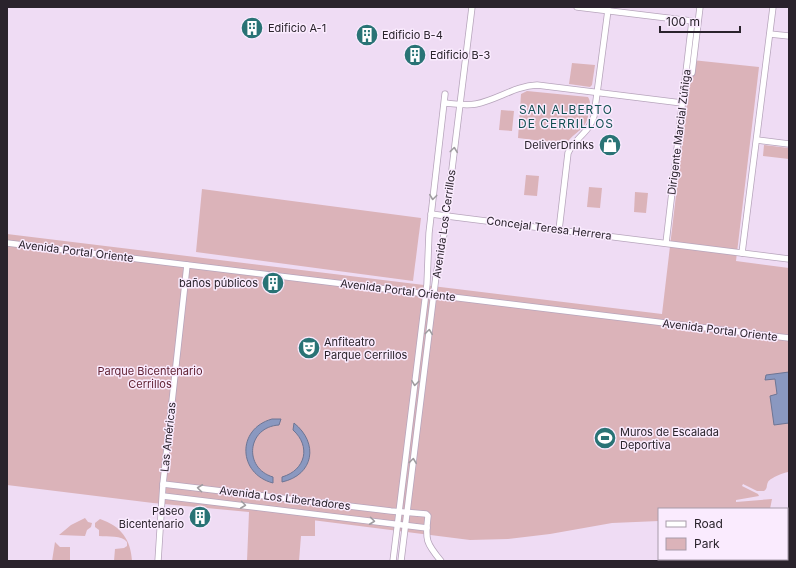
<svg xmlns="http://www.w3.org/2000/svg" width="796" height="568" font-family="Inter,sans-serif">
	<rect width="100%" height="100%" fill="#efdcf4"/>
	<!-- green -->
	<g fill="#dbb3b9">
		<path d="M692,60L759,67L736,261L789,268V472C785,472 770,478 768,482C766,486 768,488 764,491H757L743,484L742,486L758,494L759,496L736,500V502L772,499L770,509H659V521L612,523L550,534L508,539L470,540L296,518L315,520V536H301L299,561H247L249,512L153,503L7,485V234L662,314Z"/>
		<polygon points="572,63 595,65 592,85 590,87 569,84"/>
		<path d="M527,91L588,97C591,102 590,105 589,110C587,132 576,129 566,144L518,138L521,94Z"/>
		<polygon points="501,110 514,111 512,131 499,130"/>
		<polygon points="764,145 789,148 789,159 763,156"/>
		<polygon points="526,175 539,176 537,196 524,195"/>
		<polygon points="589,187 602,188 600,208 587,207"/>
		<polygon points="202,189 421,218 413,281 196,252"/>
		<polygon points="635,192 648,193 646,213 634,212"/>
		<polygon points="85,518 88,522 92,523 91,527 87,530 85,536 59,535 71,525"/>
		<path d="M100,519C121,526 131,540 132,561H114L115,549L124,548L127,546V542C122,535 108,537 99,536V530L95,527V523Z"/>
		<polygon points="55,542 60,547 70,547 70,560 52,561"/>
	</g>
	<!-- water -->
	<g fill="#8a98c0" stroke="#6d7594">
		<polygon points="789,372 789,423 774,425 770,396 777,394 775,379 765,380 766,375"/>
		<path d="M272,419H281L279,425C247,427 243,468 273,477V483C238,474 236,429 272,419Z"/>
		<path d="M294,423C319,443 314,475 282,482V477C306,470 311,446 293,430Z"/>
	</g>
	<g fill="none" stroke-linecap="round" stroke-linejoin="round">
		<!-- minor casing -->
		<g stroke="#b7a5bc" stroke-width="7">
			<g id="minor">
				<polyline points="577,7 692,21 666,243"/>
				<polyline points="770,34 789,36"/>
				<polyline points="692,73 700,7"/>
				<path d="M445,103C455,104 466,106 476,104C497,100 515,86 537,85L682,103"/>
				<polyline points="757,140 789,144"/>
				<polyline points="431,214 789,259"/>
				<path d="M559,230L568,153C575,138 589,133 594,116L608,10"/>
				<polyline points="7,243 789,338"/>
				<polyline points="742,253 773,7"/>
				<path d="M163,484L391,511L426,514L428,516C425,540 426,543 441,561"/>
				<polyline points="163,496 427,528"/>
				<polyline points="158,561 163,484 187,265"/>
				<polyline points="393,561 427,284 429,233 445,94"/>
				<polyline points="401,561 436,276 444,234 472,7"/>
			</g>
		</g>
		<!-- minor -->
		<use href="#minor" stroke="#fff" stroke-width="5.5"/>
	</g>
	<!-- one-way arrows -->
	<defs><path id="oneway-chevron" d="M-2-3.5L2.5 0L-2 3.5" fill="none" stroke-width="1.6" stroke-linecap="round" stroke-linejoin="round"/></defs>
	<g stroke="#9f9ca0">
		<use href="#oneway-chevron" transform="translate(454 150) rotate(-83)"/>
		<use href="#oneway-chevron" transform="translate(433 197) rotate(97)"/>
		<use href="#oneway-chevron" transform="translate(429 332) rotate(-83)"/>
		<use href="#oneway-chevron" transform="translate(415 383) rotate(97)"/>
		<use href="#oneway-chevron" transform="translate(413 461) rotate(-83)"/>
		<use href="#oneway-chevron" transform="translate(200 488) rotate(-173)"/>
		<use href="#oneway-chevron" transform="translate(243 505) rotate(7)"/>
		<use href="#oneway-chevron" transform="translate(372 521) rotate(7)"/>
	</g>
	<!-- icons -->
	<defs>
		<g id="building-disc" transform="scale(1.15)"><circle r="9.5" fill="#297375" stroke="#faebfe"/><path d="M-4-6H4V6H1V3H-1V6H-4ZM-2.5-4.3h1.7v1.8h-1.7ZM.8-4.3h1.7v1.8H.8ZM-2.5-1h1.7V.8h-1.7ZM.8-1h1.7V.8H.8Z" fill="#fff"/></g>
		<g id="shop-disc" transform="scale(1.15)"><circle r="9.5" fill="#297375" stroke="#faebfe"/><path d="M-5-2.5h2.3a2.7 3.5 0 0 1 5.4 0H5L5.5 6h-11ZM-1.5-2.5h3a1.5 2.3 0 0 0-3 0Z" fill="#fff"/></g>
		<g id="theatre-disc" transform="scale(1.15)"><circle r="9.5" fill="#297375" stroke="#faebfe"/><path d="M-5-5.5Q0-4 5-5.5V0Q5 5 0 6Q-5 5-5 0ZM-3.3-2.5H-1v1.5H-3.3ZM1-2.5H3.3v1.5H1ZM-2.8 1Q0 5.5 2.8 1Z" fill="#fff"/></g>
		<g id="stadium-disc" transform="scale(1.15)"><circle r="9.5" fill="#297375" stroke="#faebfe"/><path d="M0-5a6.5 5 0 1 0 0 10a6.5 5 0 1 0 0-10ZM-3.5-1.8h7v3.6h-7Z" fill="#fff"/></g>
	</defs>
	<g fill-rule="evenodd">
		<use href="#building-disc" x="252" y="28"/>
		<use href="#building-disc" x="367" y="35"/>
		<use href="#building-disc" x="415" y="55"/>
		<use href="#shop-disc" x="610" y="145"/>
		<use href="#building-disc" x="273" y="283"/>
		<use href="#theatre-disc" x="309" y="348"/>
		<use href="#stadium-disc" x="605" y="438"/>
		<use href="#building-disc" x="200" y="517"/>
	</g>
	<g text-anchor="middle" stroke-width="3" stroke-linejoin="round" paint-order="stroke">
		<!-- poi labels -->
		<g font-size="11" fill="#2a232c" stroke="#faebfe" text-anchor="start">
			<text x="268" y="32">Edificio A-1</text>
			<text x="382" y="39">Edificio B-4</text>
			<text x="430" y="59">Edificio B-3</text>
			<text x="594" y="149" text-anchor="end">DeliverDrinks</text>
			<text x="258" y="287" text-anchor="end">baños públicos</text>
			<text x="324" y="346">Anfiteatro<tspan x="324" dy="13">Parque Cerrillos</tspan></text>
			<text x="620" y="436">Muros de Escalada<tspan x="620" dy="13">Deportiva</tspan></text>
			<text x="184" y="515" text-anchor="end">Paseo<tspan x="184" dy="13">Bicentenario</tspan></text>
		</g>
		<!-- street labels -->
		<g font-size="11" fill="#2a232c" stroke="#faebfe">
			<text transform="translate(679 132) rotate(-83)" y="4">Dirigente Marcial Zúñiga</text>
			<text transform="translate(444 224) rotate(-82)" y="4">Avenida Los Cerrillos</text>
			<text transform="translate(549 228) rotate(7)" y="4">Concejal Teresa Herrera</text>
			<text transform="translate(76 251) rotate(7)" y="4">Avenida Portal Oriente</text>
			<text transform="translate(398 290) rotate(7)" y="4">Avenida Portal Oriente</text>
			<text transform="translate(720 330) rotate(7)" y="4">Avenida Portal Oriente</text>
			<text transform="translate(168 437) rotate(-84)" y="4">Las Américas</text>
			<text transform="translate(285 498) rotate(7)" y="4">Avenida Los Libertadores</text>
		</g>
		<!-- park labels -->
		<g font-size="11" fill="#5d1e2f" stroke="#faebfe">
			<text x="150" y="375">Parque Bicentenario<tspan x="150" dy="13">Cerrillos</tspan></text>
		</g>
		<!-- neighbourhood labels -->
		<g font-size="12" letter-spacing="1" fill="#114f51" stroke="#faebfe">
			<text x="566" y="114">SAN ALBERTO<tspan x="566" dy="14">DE CERRILLOS</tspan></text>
		</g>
	</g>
	<!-- border -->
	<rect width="796" height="568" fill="none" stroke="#2a232c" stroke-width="16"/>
	<!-- legend -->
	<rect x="658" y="508" width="130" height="52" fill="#faebfe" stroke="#a79baa"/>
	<rect x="666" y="521" width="20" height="6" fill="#ffffff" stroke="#a79baa"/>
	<text x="694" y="528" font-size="12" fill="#2a232c">Road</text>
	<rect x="666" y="538" width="20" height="12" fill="#dbb3b9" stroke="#a79baa"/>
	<text x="694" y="548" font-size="12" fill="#2a232c">Park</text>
	<!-- scale -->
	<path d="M660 26v6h80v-6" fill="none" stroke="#2a232c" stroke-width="2"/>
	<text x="666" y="26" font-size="12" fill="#2a232c" stroke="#faebfe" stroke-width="3" paint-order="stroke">100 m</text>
</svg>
